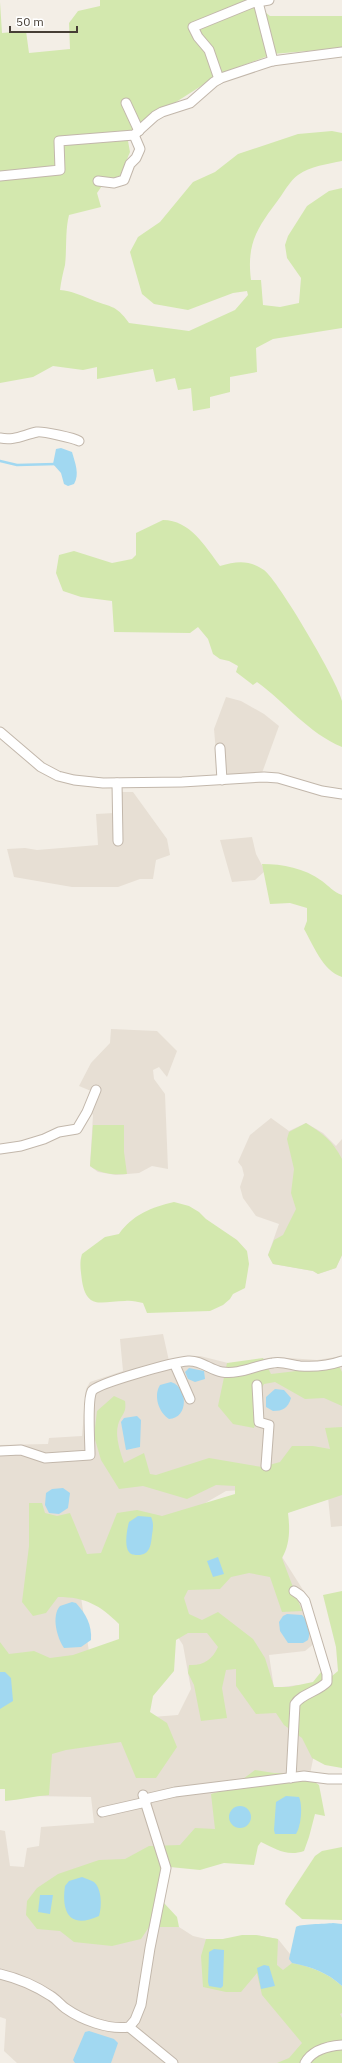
<svg xmlns="http://www.w3.org/2000/svg" width="342" height="2063" font-family="'IBM Plex Sans',sans-serif">
	<rect width="100%" height="100%" fill="#f3eee6"/>
	<!-- residential -->
	<g fill="#e7dfd4">
		<polygon points="226,697 241,701 264,714 279,726 262,773 218,776 214,729"/>
		<polygon points="113,792 133,792 167,839 170,855 156,860 153,879 140,879 118,887 72,887 14,877 7,849 25,848 37,850 98,845 96,814 114,813"/>
		<polygon points="252,837 256,854 265,871 255,880 232,882 220,840"/>
		<polygon points="111,1029 157,1031 177,1051 167,1077 159,1067 153,1070 154,1079 165,1094 168,1169 152,1166 139,1173 116,1175 98,1172 90,1166 93,1115 86,1106 91,1091 79,1086 91,1063 110,1043"/>
		<polygon points="271,1118 289,1131 306,1123 323,1133 336,1146 342,1139 342,1255 336,1268 318,1274 313,1271 273,1264 268,1255 279,1224 256,1216 243,1198 240,1187 244,1175 242,1167 238,1162 250,1135"/>
		<polygon points="163,1334 169,1361 189,1356 200,1356 232,1364 274,1357 317,1360 342,1356 342,1472 269,1489 226,1491 207,1502 80,1590 90,1659 0,1692 0,1445 48,1444 49,1438 82,1436 86,1389 90,1382 123,1371 120,1339"/>
		<polygon points="342,1483 342,1526 331,1527 327,1487"/>
		<polygon points="277,1549 305,1593 315,1643 305,1651 269,1655 274,1688 298,1685 318,1735 309,1779 217,1843 143,1875 146,1918 179,1927 193,1936 206,1939 223,1939 256,1935 278,1939 294,1959 342,1987 342,2050 330,2063 17,2063 4,2051 6,2019 0,2017 0,1830 5,1831 10,1866 24,1867 27,1848 39,1846 41,1827 94,1823 91,1797 33,1796 19,1759 113,1720 178,1715 191,1689 183,1645 155,1602"/>
	</g>
	<!-- green -->
	<g fill="#d3e8ae">
		<path d="M100,0H250L270,16H342V48L273,54L241,66L209,81L165,109L138,126L128,141L130,152L120,176L106,180L97,193L101,207L69,215C65,231 67,248 65,265C63,273 61,281 60,290C72,291 80,295 90,299C110,308 115,303 129,323L189,331L235,310L248,295L247,291L233,293L188,310L154,304L142,294L130,252L138,237L160,222L193,182L215,172L238,154L298,134L332,131L342,133V161C328,164 310,166 298,175C290,181 286,189 281,196C259,226 246,241 251,280H261L263,305L280,307L299,303L301,278L287,258L285,245L288,236L307,206L329,191L342,188V328L273,339L256,348L257,372L230,377V392L210,397V408L193,411L191,388L178,390L175,378L156,382L153,369L97,379V367L83,370L53,366L33,377L0,383V2L2,33L26,31L29,53L70,49L69,23L78,11L100,6Z"/>
		<path d="M163,520C190,520 205,546 220,566C237,561 249,560 264,570C278,580 339,684 342,701C342,715 342,732 342,747C308,733 286,703 257,682L253,685L236,672L238,666L229,661L220,659L213,654L208,639L198,627L190,633L114,632L112,601L81,597L63,591L56,573L59,555L74,551L112,563L132,559L136,555V533Z"/>
		<path d="M262,864C283,864 304,868 322,881C329,886 333,892 342,895V977C322,970 314,946 304,929L307,921V908L290,903L270,904Z"/>
		<path d="M306,1123C322,1133 333,1141 342,1159V1255L336,1268L318,1274L313,1271L273,1264L268,1255L274,1240L283,1235L296,1209L291,1193L294,1169L287,1139L289,1132Z"/>
		<path d="M93,1125H124V1152L127,1174C113,1175 101,1174 90,1166Z"/>
		<path d="M174,1202L189,1206L199,1212L206,1219L237,1240L247,1251L249,1264L245,1288L233,1294L230,1299L223,1305L210,1311L147,1313L143,1303C137,1302 131,1300 125,1301C103,1301 87,1311 82,1281C81,1272 79,1263 82,1254L105,1237L119,1234C132,1215 152,1207 174,1202Z"/>
		<path d="M263,1358L271,1374L339,1366L342,1372V1406L324,1398L305,1399L275,1382L264,1384C255,1400 260,1411 254,1428L233,1424L218,1406L227,1363Z"/>
		<path d="M114,1396L125,1401C127,1414 121,1414 118,1425C115,1436 120,1452 124,1463L144,1453L150,1474L156,1475L209,1458L262,1467L280,1462L292,1446H313L330,1449L325,1428L342,1427V1495L288,1513C290,1529 290,1544 282,1558L302,1611L282,1612L270,1577L249,1573L231,1577L220,1589L188,1590L184,1598L189,1614L202,1620L218,1612L253,1639L265,1658L274,1687H289L313,1682L321,1672L332,1676L338,1671L336,1647L323,1595L342,1591V1768L325,1765L312,1758L302,1738L284,1725L276,1713L256,1714L236,1686V1669L226,1670L222,1688L227,1718L201,1721L194,1685L188,1673L189,1665C203,1666 212,1660 218,1647L207,1633H188L176,1640L174,1671L153,1696L150,1712L167,1723L177,1747L156,1778H136L121,1742L66,1750L52,1754L49,1795C34,1796 20,1800 5,1801V1789H0V1642L9,1654L34,1651L50,1658L73,1655L119,1639V1624C100,1605 85,1597 58,1597L46,1613L33,1616L22,1602L29,1546V1503H42L45,1513L57,1516L70,1513L87,1554L101,1553L117,1513L137,1510L162,1516L235,1494V1486L216,1485L187,1499L143,1486L119,1489L101,1460L94,1436L97,1411Z"/>
		<path d="M255,1770L274,1773H302L319,1785L325,1816L315,1814L309,1837L304,1851C287,1857 276,1849 261,1842L258,1846L254,1865L224,1863L200,1870L170,1867L164,1891V1903L177,1917L179,1927H149L141,1939L112,1946L74,1942L60,1931L37,1929L26,1915L27,1901L37,1888L58,1874L99,1860L125,1859L149,1846L180,1845L195,1828L215,1829L211,1794L231,1788Z"/>
		<polygon points="342,1847 342,1920 302,1919 285,1904 286,1900 315,1856 322,1851"/>
		<path d="M242,1935H256L278,1939L277,1965L283,1970L292,1963C311,1967 327,1972 342,1986V2013L340,2014L342,2018V2063H277L289,2058L302,2043L262,1995L257,1973L241,1992H226L203,1987L201,1956L206,1939H223Z"/>
	</g>
	<!-- water -->
	<g fill="#a1d8f1">
		<path d="M61,448L72,452C75,463 80,474 74,484L68,486L64,484L61,473L53,464L56,449Z"/>
		<polygon points="189,1368 204,1371 205,1379 195,1382 188,1379 185,1372"/>
		<path d="M171,1382C188,1387 189,1418 169,1419C159,1413 153,1396 160,1385Z"/>
		<path d="M275,1389L284,1390L291,1398C288,1408 283,1411 273,1411L266,1407V1397Z"/>
		<polygon points="137,1416 141,1420 140,1447 126,1450 121,1422 124,1418"/>
		<polygon points="63,1488 70,1493 68,1508 59,1514 49,1513 45,1505 46,1493 52,1489"/>
		<path d="M138,1516L151,1517C154,1523 153,1529 152,1535C151,1545 150,1555 138,1555C135,1555 131,1555 129,1552C124,1546 127,1529 129,1522Z"/>
		<polygon points="218,1557 224,1574 213,1577 207,1561"/>
		<path d="M72,1602L76,1603C86,1614 92,1625 91,1640L81,1647L64,1648C57,1638 51,1616 60,1606Z"/>
		<path d="M287,1614L302,1615C308,1621 311,1632 308,1640L303,1643H288L280,1631L279,1622L283,1616Z"/>
		<polygon points="0,1672 5,1672 11,1678 13,1701 0,1709"/>
		<path d="M286,1796L299,1797C303,1806 301,1826 296,1834H275L274,1830L276,1802Z"/>
		<circle cx="240" cy="1817" r="11"/>
		<path d="M82,1877C86,1879 91,1880 94,1882C102,1889 102,1907 99,1916C71,1929 61,1914 65,1886L69,1881Z"/>
		<polygon points="40,1895 53,1895 50,1914 38,1912"/>
		<path d="M333,1923L342,1924V1986C327,1972 311,1967 292,1963L289,1959L296,1927C299,1924 325,1924 333,1923Z"/>
		<polygon points="214,1949 224,1950 223,1986 221,1988 209,1986 208,1982 209,1952"/>
		<polygon points="264,1965 269,1966 275,1986 261,1989 257,1968"/>
		<polygon points="89,2031 114,2039 118,2043 111,2063 75,2063 73,2060 85,2032"/>
	</g>
	<g fill="none" stroke-linecap="round" stroke-linejoin="round">
		<!-- stream -->
		<polyline stroke="#a1d8f1" stroke-width="2.5" points="0,461 17,465 56,464"/>
		<!-- street casing -->
		<g stroke="#c2b7ab" stroke-width="11">
			<g id="street">
				<polyline points="258,2 273,61"/>
				<polyline points="219,79 209,50 198,37 193,27 252,3 269,0"/>
				<polyline points="126,103 139,131"/>
				<polyline points="0,176 60,170 59,141 134,135 155,116 162,112 190,103 214,82 221,78 272,61 342,52"/>
				<polyline points="98,181 114,183 124,180 130,164 136,158 140,149 134,135"/>
				<path d="M0,438C14,441 23,435 37,432C42,431 74,438 79,441"/>
				<polyline points="0,732 41,767 58,776 74,780 103,783 182,782 264,777 278,778 322,791 342,794"/>
				<polyline points="220,748 222,780"/>
				<polyline points="117,783 118,841"/>
				<polyline points="0,1149 21,1146 44,1139 59,1132 77,1129 87,1112 96,1090"/>
				<polyline points="175,1365 190,1399"/>
				<polyline points="257,1385 259,1422 269,1425 266,1466"/>
				<path d="M0,1451L21,1450L45,1458L90,1455C90,1443 87,1400 92,1391C98,1383 174,1362 188,1361C201,1360 210,1370 222,1372C239,1375 256,1365 273,1363C282,1361 291,1365 300,1366C314,1367 328,1366 342,1361"/>
				<path d="M291,1778L295,1704C301,1694 319,1691 327,1682V1674L305,1601L300,1595L294,1591"/>
				<polyline points="145,1799 175,1792 304,1776 328,1779 342,1779"/>
				<polyline points="102,1812 146,1802"/>
				<path d="M0,1974C17,1978 36,1986 51,1996C56,1999 60,2004 65,2008C82,2020 108,2030 129,2027L135,2020L141,2005L150,1948L166,1868L143,1795"/>
				<polyline points="129,2027 173,2063"/>
				<path d="M305,2063C312,2050 328,2046 342,2045"/>
			</g>
		</g>
		<!-- street -->
		<use href="#street" stroke="#fff" stroke-width="9"/>
	</g>
	<!-- scale -->
	<path d="M10 26v6h67v-6" fill="none" stroke="#463e35" stroke-width="2"/>
	<text x="16" y="26" font-size="12" fill="#463e35" stroke="#ffffff" stroke-width="3" paint-order="stroke">50 m</text>
</svg>
